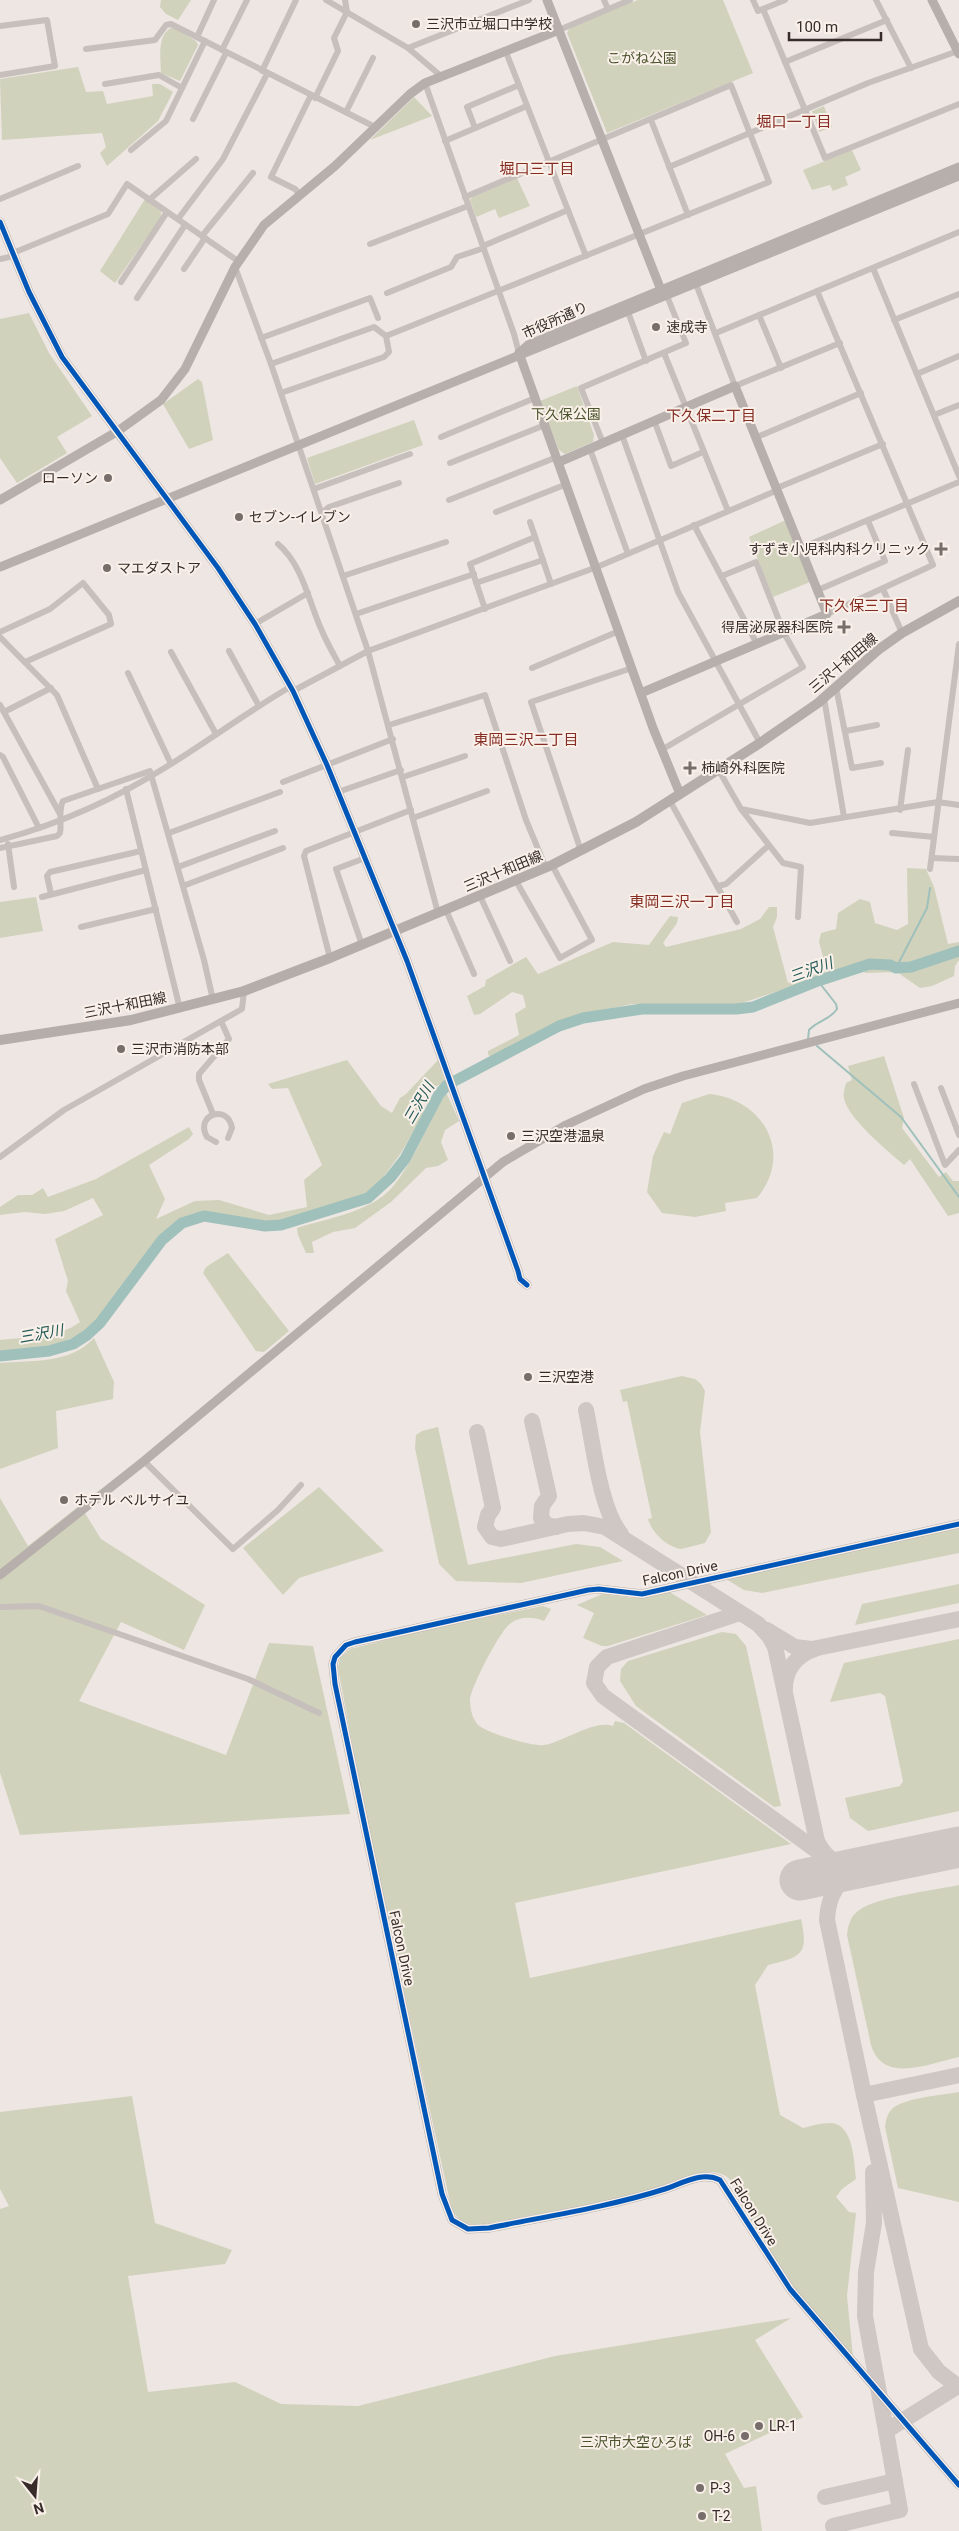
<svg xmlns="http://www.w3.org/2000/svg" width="959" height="2531" font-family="Roboto,'Noto Sans JP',sans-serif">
	<rect width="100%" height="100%" fill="#ede6e2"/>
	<!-- green -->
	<g fill="#d1d2bc">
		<polygon points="161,0 191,0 178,20 166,14 160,7"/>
		<polygon points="638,0 723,0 753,73 607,133 567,33 570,27"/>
		<path d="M173,27L196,41L198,45L180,81L161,73C161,58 156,34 173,27Z"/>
		<polygon points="78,67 86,92 103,91 107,104 153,96 152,84 160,84 173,92 158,121 107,166 100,153 106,147 102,133 2,140 0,79"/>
		<polygon points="414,97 432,116 370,140"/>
		<polygon points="824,106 832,127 819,132 812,111"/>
		<polygon points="852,150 861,170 845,177 848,185 833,191 830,185 812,190 803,170"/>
		<polygon points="517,178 530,206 499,218 495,209 476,217 470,200 472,197"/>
		<polygon points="145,199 161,211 161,217 115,283 100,271"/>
		<polygon points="29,313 49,353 92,416 57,437 67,453 17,483 0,458 0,319"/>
		<polygon points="198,379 202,382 213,440 189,449 163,404"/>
		<polygon points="577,386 594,435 593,442 565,454 559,450 540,401"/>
		<polygon points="414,420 423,445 315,484 307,458"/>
		<polygon points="786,520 810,582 773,597 749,537"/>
		<polygon points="907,868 926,869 934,887 948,944 959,942 959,960 955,966 954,976 932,986 920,988 897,972 865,973 861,964 736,1005 632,1004 570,1017 490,1057 488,1054 488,1051 519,1035 515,1014 526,1007 523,995 512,992 480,1014 474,1015 467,996 485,986 486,980 526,957 538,974 613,942 649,945 670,916 678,917 677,923 663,943 666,947 741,929 760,919 769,907 777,907 777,917 773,927 788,983 827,971 819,942 821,933 836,929 838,913 860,899 870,902 875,923 897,930 908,924"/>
		<polygon points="36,897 43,931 0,938 0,902"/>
		<path d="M884,1056L904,1118L902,1128L939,1177L946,1172L953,1181H959V1213L948,1216L910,1159L904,1165C889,1152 847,1118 844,1098C843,1094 845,1087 846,1083L852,1080L848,1066Z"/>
		<path d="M347,1060L381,1106L392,1113L400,1098L406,1094L438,1060L445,1082L432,1088L420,1098L426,1110L401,1153L376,1187L358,1199L272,1223L213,1213L195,1214L182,1219L157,1241L98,1320C67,1348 40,1348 0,1352V1340C26,1337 59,1338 80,1322L66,1291L68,1281L55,1239L103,1215L93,1198L64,1211L45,1214L25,1212L0,1215V1207L18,1195H32L43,1188L48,1197L96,1179L189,1127L193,1134L189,1139L149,1165L165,1199L156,1219L195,1201L219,1200L269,1215L307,1207L304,1180L322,1165L288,1088L272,1089L268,1084Z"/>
		<path d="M446,1092L459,1121L445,1130L441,1142L448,1160L438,1166L426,1168L391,1202L355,1228L333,1232L312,1242L314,1253H306L298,1235L297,1228C325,1219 359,1214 383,1196C408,1177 429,1120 446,1092Z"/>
		<path d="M709,1094C764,1099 794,1154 757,1198L725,1203L726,1211L695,1217L662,1213L647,1192L653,1156L664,1132L670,1134L682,1103Z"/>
		<polygon points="228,1253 289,1331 264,1352 256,1351 203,1273 206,1267"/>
		<path d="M94,1338L114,1382L113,1399L56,1411L58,1448L0,1469V1363C34,1360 70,1364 94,1338Z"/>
		<path d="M682,1376L695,1379L701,1384L705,1391L700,1432L711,1532L705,1543L681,1549C667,1547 652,1533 648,1519L652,1518L627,1401L623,1402L620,1390Z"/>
		<polygon points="438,1427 468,1565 576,1544 600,1547 623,1561 521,1583 456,1581 439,1564 415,1448 416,1435 422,1431"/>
		<polygon points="319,1487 384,1551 299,1578 283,1595 243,1548"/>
		<polygon points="0,1498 28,1546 80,1505 101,1539 205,1605 184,1650 121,1622 79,1701 226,1755 269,1643 313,1646 350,1814 20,1835 0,1773"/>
		<polygon points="959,1528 959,1553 762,1593 744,1590 726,1579"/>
		<polygon points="959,1584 959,1603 855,1625 862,1604"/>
		<polygon points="668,1591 707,1615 608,1646 602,1646 583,1638 594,1613 577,1605 602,1594 634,1598"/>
		<path d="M543,1606L551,1609L544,1621C533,1617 521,1616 511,1623C501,1628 470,1689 470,1700C470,1709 473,1723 481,1727C492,1734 532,1747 544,1745C564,1742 594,1719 613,1726L615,1721L624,1723L791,1844L515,1903L530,1978L801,1919C809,1955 801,1957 768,1965L755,1985L780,2115L803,2128C811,2126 821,2123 830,2123C854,2123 854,2163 856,2179L842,2189L836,2197L849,2212L856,2213L847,2296L853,2357L789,2282L738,2199C734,2185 732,2174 712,2172C691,2171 669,2184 650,2190C594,2205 536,2214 480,2225L463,2223L452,2211L366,1818L338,1668L340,1658L350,1649L433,1628Z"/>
		<polygon points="722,1632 736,1634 746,1646 781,1806 774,1807 636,1706 620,1681 621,1669 628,1661"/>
		<polygon points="959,1639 959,1811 868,1831 850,1818 845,1798 900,1786 903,1781 885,1696 880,1693 830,1702 844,1663"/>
		<path d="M959,1885V2057C930,2063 883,2085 871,2045L847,1935C848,1926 850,1917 858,1911C875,1897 935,1890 959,1885Z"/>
		<path d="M959,2092V2202L898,2188L885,2127C886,2120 887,2114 892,2109C903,2098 943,2095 959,2092Z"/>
		<polygon points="132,2096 155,2223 232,2250 225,2264 128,2276 148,2392 235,2382 281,2404 358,2406 555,2356 791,2318 755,2340 803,2417 725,2454 744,2488 756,2486 762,2531 0,2531 0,2209 9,2206 0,2189 0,2112"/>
	</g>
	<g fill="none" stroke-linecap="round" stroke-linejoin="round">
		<!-- stream -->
		<g stroke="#9fc0bb" stroke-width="2">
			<polyline points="896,968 927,908 930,888"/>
			<path d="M808,1039L809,1030C818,1020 830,1020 837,1009L836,1004L818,981"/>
			<polyline points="817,1046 901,1117 959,1197"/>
		</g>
		<!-- river -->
		<polyline stroke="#9fc0bb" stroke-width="11" points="0,1356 49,1351 73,1344 87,1335 100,1323 162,1240 182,1223 204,1216 265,1226 281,1225 368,1198 390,1178 405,1159 439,1094 447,1085 559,1026 583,1018 642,1009 736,1009 753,1007 818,981 870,964 890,965 896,968 911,967 959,951"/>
		<!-- taxiway -->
		<g stroke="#cec7c4" stroke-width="16">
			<path d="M586,1410C593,1442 600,1510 621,1534"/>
			<polyline points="532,1421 549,1496 542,1506 541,1518 547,1525 556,1527"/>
			<path d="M477,1432L493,1508L488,1515L485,1527L492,1537L501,1539L568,1524L584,1523L605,1527L758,1624L769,1636L775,1647L817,1841C827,1861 841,1868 864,1867C839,1877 828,1894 827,1920L864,2095L959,2075"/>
			<polyline points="740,1613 607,1657 597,1667 594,1683 603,1696 823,1855"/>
			<polyline points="767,1630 795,1647 812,1649 959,1619"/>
			<path d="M785,1688C785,1669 797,1655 815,1649"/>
			<polyline points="864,2095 921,2349 939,2372 959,2387"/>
			<polyline points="873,2172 874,2223 866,2272 865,2316 886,2431"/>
			<polyline points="825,2497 895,2481"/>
			<polyline points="833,2526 900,2510 886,2431 958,2386"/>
		</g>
		<!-- runway -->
		<polyline stroke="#cec7c4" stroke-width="41" points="800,1880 959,1847"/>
		<!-- street -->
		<g stroke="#c6bfbb" stroke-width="6">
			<polyline points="326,0 408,48 441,76"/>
			<polyline points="604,0 608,9"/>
			<polyline points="753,0 758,11 763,9"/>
			<polyline points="785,0 763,9 825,158 959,104"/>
			<polyline points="876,0 911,68"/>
			<polyline points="0,26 47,20 55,66 0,75"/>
			<polyline points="559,30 630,0"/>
			<polyline points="197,37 214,0"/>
			<polyline points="408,48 529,0"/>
			<polyline points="86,49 155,40 166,25 171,24 377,128"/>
			<polyline points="222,50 247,0"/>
			<polyline points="506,52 586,256"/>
			<polyline points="785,62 887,20"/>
			<polyline points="262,71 296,0"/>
			<polyline points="425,83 514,334 519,353"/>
			<polyline points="105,84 159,75 182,88"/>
			<polyline points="315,98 338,51 334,38 347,12 345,0"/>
			<polyline points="346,112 373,58"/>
			<polyline points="193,119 226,53"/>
			<polyline points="651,120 688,215"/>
			<polyline points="475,128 467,107 519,85"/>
			<polyline points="445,141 527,106"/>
			<polyline points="131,150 166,121 205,41"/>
			<polyline points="669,167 868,83 958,51"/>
			<polyline points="300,195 295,189 271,177 311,95"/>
			<polyline points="0,199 78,166"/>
			<polyline points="149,200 196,159"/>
			<polyline points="178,219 223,159 267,74"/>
			<polyline points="202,236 253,173"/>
			<polyline points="370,244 468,206"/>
			<polyline points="483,246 568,210"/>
			<polyline points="13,253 108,214 127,184 238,261"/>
			<polyline points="0,259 14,256"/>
			<polyline points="235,267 271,364 368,651 438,913"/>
			<polyline points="873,268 959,476"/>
			<polyline points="184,269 205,238"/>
			<polyline points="121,282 167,212"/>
			<polyline points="696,284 735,386 840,343"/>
			<polyline points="817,291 933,565 827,614"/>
			<polyline points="387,293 451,267 457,257 484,248"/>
			<polyline points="137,298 185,225"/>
			<polyline points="628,312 646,361"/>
			<polyline points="759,315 781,368"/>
			<polyline points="894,320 959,294"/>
			<polyline points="716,333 959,232"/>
			<polyline points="386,336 769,182 731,85 465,197"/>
			<polyline points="261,338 370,298 378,318"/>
			<polyline points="664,353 728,511"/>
			<polyline points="271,364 374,327 386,336 389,352 384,357 281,393"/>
			<polyline points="917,374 959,356"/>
			<polyline points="934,415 959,405"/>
			<polyline points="654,420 671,466 703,452"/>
			<polyline points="622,435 678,592 760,743"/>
			<polyline points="441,437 535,398"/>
			<polyline points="757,437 861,393"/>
			<polyline points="603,443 581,388 686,343 667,296"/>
			<polyline points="590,449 628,554"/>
			<polyline points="450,463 545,425"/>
			<polyline points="777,488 883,444"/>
			<polyline points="314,489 410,454"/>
			<polyline points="449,500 557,457"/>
			<polyline points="496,512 567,484"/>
			<polyline points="322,513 329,507 399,483"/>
			<polyline points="530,522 551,584"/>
			<polyline points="694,525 757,644"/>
			<path d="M278,544C303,565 309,603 322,631C327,643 334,655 340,666"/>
			<polyline points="801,548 959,482"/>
			<polyline points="343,576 446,542"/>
			<polyline points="476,583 543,560"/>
			<polyline points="883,589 902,633"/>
			<polyline points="818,590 885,561 868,521"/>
			<polyline points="485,609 470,564 535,537"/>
			<polyline points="356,614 474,574"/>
			<polyline points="255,624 308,593"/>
			<polyline points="0,632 50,609 83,583 109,615 111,624 25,662"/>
			<polyline points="0,637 57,695 98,789"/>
			<polyline points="229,651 259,706"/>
			<polyline points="171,652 216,734"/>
			<polyline points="532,668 619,631"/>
			<polyline points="128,673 171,764"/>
			<polyline points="836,687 852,768 881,763"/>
			<polyline points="293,691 368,651 597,567 778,490"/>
			<polyline points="824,698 844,817"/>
			<polyline points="0,705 60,814"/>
			<polyline points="4,712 51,688"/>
			<polyline points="389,725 485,695 526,820 546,868"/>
			<polyline points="846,731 877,725"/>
			<polyline points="663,749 803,667 784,633 756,562 722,576"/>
			<polyline points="0,755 3,757 39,828"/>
			<polyline points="718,769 741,809 810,823 938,802 959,805"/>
			<polyline points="403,777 465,756"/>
			<polyline points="283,782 393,739"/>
			<polyline points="126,789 180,1009"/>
			<polyline points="338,792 401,770"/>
			<polyline points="670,801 737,922"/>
			<polyline points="741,809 783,863 801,867 798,917"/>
			<polyline points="900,810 908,750"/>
			<polyline points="413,818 487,791"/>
			<polyline points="169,833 280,792"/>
			<polyline points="892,833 934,837"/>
			<path d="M0,840C60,824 119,797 171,764C211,739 249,711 290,687"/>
			<polyline points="8,844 14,887"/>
			<path d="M0,848L57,836L60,833C62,823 58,810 63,801L150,771L204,960L213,1000"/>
			<polyline points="581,851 531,702 632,668"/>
			<polyline points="932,858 959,859"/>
			<polyline points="178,867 275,831"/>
			<polyline points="930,869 959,644"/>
			<polyline points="516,881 560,958 592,940 552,865"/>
			<polyline points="183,886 283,848"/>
			<polyline points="718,886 726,884 768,846"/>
			<polyline points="51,894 47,876 50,872 141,851"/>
			<polyline points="480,896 510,961"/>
			<polyline points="42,897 146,870"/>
			<polyline points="446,910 474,974"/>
			<polyline points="81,927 156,909"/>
			<polyline points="362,945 336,869 365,858"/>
			<polyline points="330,958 304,856 306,851 411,810"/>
			<polyline points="914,1084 945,1165 959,1150"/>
			<polyline points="941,1088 959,1135"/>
			<polyline points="213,1114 199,1080 199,1074 229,1039 221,1021"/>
			<path d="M216,1142L207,1137C194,1115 228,1103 232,1128L228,1138"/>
			<polyline points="0,1157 64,1110 242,1009 244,991"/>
			<polyline points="144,1461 233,1549 278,1510 301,1485"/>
			<polyline points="1,1607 39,1606 248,1679 319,1713"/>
		</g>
		<!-- secondary -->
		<g stroke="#b7afac" stroke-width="9">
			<polyline points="547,0 661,290 665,294"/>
			<polyline points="932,0 959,54"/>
			<polyline points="0,222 29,292 62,357 218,568 255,624 293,691 327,765 407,961 518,1271 520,1279 527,1285"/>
			<polyline points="519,353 528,345 959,167"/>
			<polyline points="519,353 653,728 680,794"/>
			<polyline points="559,462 735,386 827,614 641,693"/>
			<polyline points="0,500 118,431 161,400 185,369 235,267 264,225 335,166 410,94 425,83 559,30"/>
			<polyline points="0,567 959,176"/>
			<path d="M959,1524L642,1594L599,1589L588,1590L355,1642L346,1645L335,1657L333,1664L335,1684L442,2194L452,2220L468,2229L489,2228C548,2216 608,2207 665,2189C683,2183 702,2171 720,2180L790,2289L959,2485"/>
			<polyline points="0,1575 144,1461 503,1162 566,1125 644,1089 683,1076 959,1003"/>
		</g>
		<!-- primary -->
		<polyline stroke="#b5adaa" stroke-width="10" points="0,1040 131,1020 244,991 330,958 552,865 636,822 760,743 818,703 878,650 902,633 959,601"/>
		<!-- cycleway casing -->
		<g stroke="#faf0ea" stroke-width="8">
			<g id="cycleway">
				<polyline points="0,222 29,292 62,357 218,568 255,624 293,691 327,765 407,961 518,1271 520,1279 527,1285"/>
				<path d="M959,1524L642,1594L599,1589L588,1590L355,1642L346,1645L335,1657L333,1664L335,1684L442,2194L452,2220L468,2229L489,2228C548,2216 608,2207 665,2189C683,2183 702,2171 720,2180L790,2289L959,2485"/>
			</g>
		</g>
		<!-- cycleway -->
		<use href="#cycleway" stroke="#0057b8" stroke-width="5"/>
	</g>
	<!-- markers -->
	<g fill="#776d6a" stroke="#faf0ea" stroke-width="2">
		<circle cx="416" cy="24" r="5"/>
		<circle cx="656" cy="327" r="5"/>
		<circle cx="108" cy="478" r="5"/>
		<circle cx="239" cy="517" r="5"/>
		<path d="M938.5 541.5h5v5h5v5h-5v5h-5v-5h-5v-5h5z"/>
		<circle cx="107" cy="568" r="5"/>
		<path d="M841.5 619.5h5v5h5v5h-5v5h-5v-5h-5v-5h5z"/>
		<path d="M687.5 760.5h5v5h5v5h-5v5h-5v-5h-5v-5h5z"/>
		<circle cx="121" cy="1049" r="5"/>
		<circle cx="511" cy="1136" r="5"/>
		<circle cx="528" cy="1377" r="5"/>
		<circle cx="64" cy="1500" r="5"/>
		<circle cx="759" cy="2426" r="5"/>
		<circle cx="745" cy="2436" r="5"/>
		<circle cx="700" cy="2488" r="5"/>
		<circle cx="702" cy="2516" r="5"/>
	</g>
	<g text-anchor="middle" stroke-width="4" stroke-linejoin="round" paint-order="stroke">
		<!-- poi labels -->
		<g font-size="14" fill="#372c29" stroke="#faf0ea" text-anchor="start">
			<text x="426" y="29">三沢市立堀口中学校</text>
			<text x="666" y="332">速成寺</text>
			<text x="98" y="483" text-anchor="end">ローソン</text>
			<text x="249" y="522">セブン-イレブン</text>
			<text x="930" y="554" text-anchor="end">すずき小児科内科クリニック</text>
			<text x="117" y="573">マエダストア</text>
			<text x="833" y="632" text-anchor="end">得居泌尿器科医院</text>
			<text x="701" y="773">柿崎外科医院</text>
			<text x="131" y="1054">三沢市消防本部</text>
			<text x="521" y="1141">三沢空港温泉</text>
			<text x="538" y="1382">三沢空港</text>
			<text x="74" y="1505">ホテル ベルサイユ</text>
			<text x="769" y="2431">LR-1</text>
			<text x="735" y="2441" text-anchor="end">OH-6</text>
			<text x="710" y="2493">P-3</text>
			<text x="712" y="2521">T-2</text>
		</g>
		<!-- park labels -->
		<g font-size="14" fill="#4c552d" stroke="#faf0ea">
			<text x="642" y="63">こがね公園</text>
			<text x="566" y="419">下久保公園</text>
			<text x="636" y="2447">三沢市大空ひろば</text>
		</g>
		<!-- street labels -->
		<g font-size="14" fill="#372c29" stroke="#faf0ea">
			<text transform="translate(555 320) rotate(-24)" y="5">市役所通り</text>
			<text transform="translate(843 663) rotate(-40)" y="5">三沢十和田線</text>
			<text transform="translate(503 871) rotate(-23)" y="5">三沢十和田線</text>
			<text transform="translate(125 1005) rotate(-11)" y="5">三沢十和田線</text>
			<text transform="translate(680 1573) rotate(-12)" y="5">Falcon Drive</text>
			<text transform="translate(402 1948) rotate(78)" y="5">Falcon Drive</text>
			<text transform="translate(754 2212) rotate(58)" y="5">Falcon Drive</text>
		</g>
		<!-- neighbourhood labels -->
		<g font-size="15" fill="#852d23" stroke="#faf0ea">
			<text x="794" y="127">堀口一丁目</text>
			<text x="537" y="174">堀口三丁目</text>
			<text x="711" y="421">下久保二丁目</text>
			<text x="864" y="611">下久保三丁目</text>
			<text x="526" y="745">東岡三沢二丁目</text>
			<text x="682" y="907">東岡三沢一丁目</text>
		</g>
		<!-- water labels -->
		<g font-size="15" font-style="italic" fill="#1f5854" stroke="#faf0ea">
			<text transform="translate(811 970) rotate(-20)" y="5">三沢川</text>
			<text transform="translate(419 1103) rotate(-60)" y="5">三沢川</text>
			<text transform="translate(41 1334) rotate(-10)" y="5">三沢川</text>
		</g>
	</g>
	<!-- north arrow -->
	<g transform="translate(35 2496) rotate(163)" stroke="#faf0ea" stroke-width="4" paint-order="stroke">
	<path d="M0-4L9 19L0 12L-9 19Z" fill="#372c29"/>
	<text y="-8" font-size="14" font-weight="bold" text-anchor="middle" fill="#372c29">N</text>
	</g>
	<!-- scale -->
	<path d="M789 32v8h92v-8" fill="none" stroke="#372c29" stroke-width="2.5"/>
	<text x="796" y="32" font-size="15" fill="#372c29" stroke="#faf0ea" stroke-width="4" paint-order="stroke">100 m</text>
</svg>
